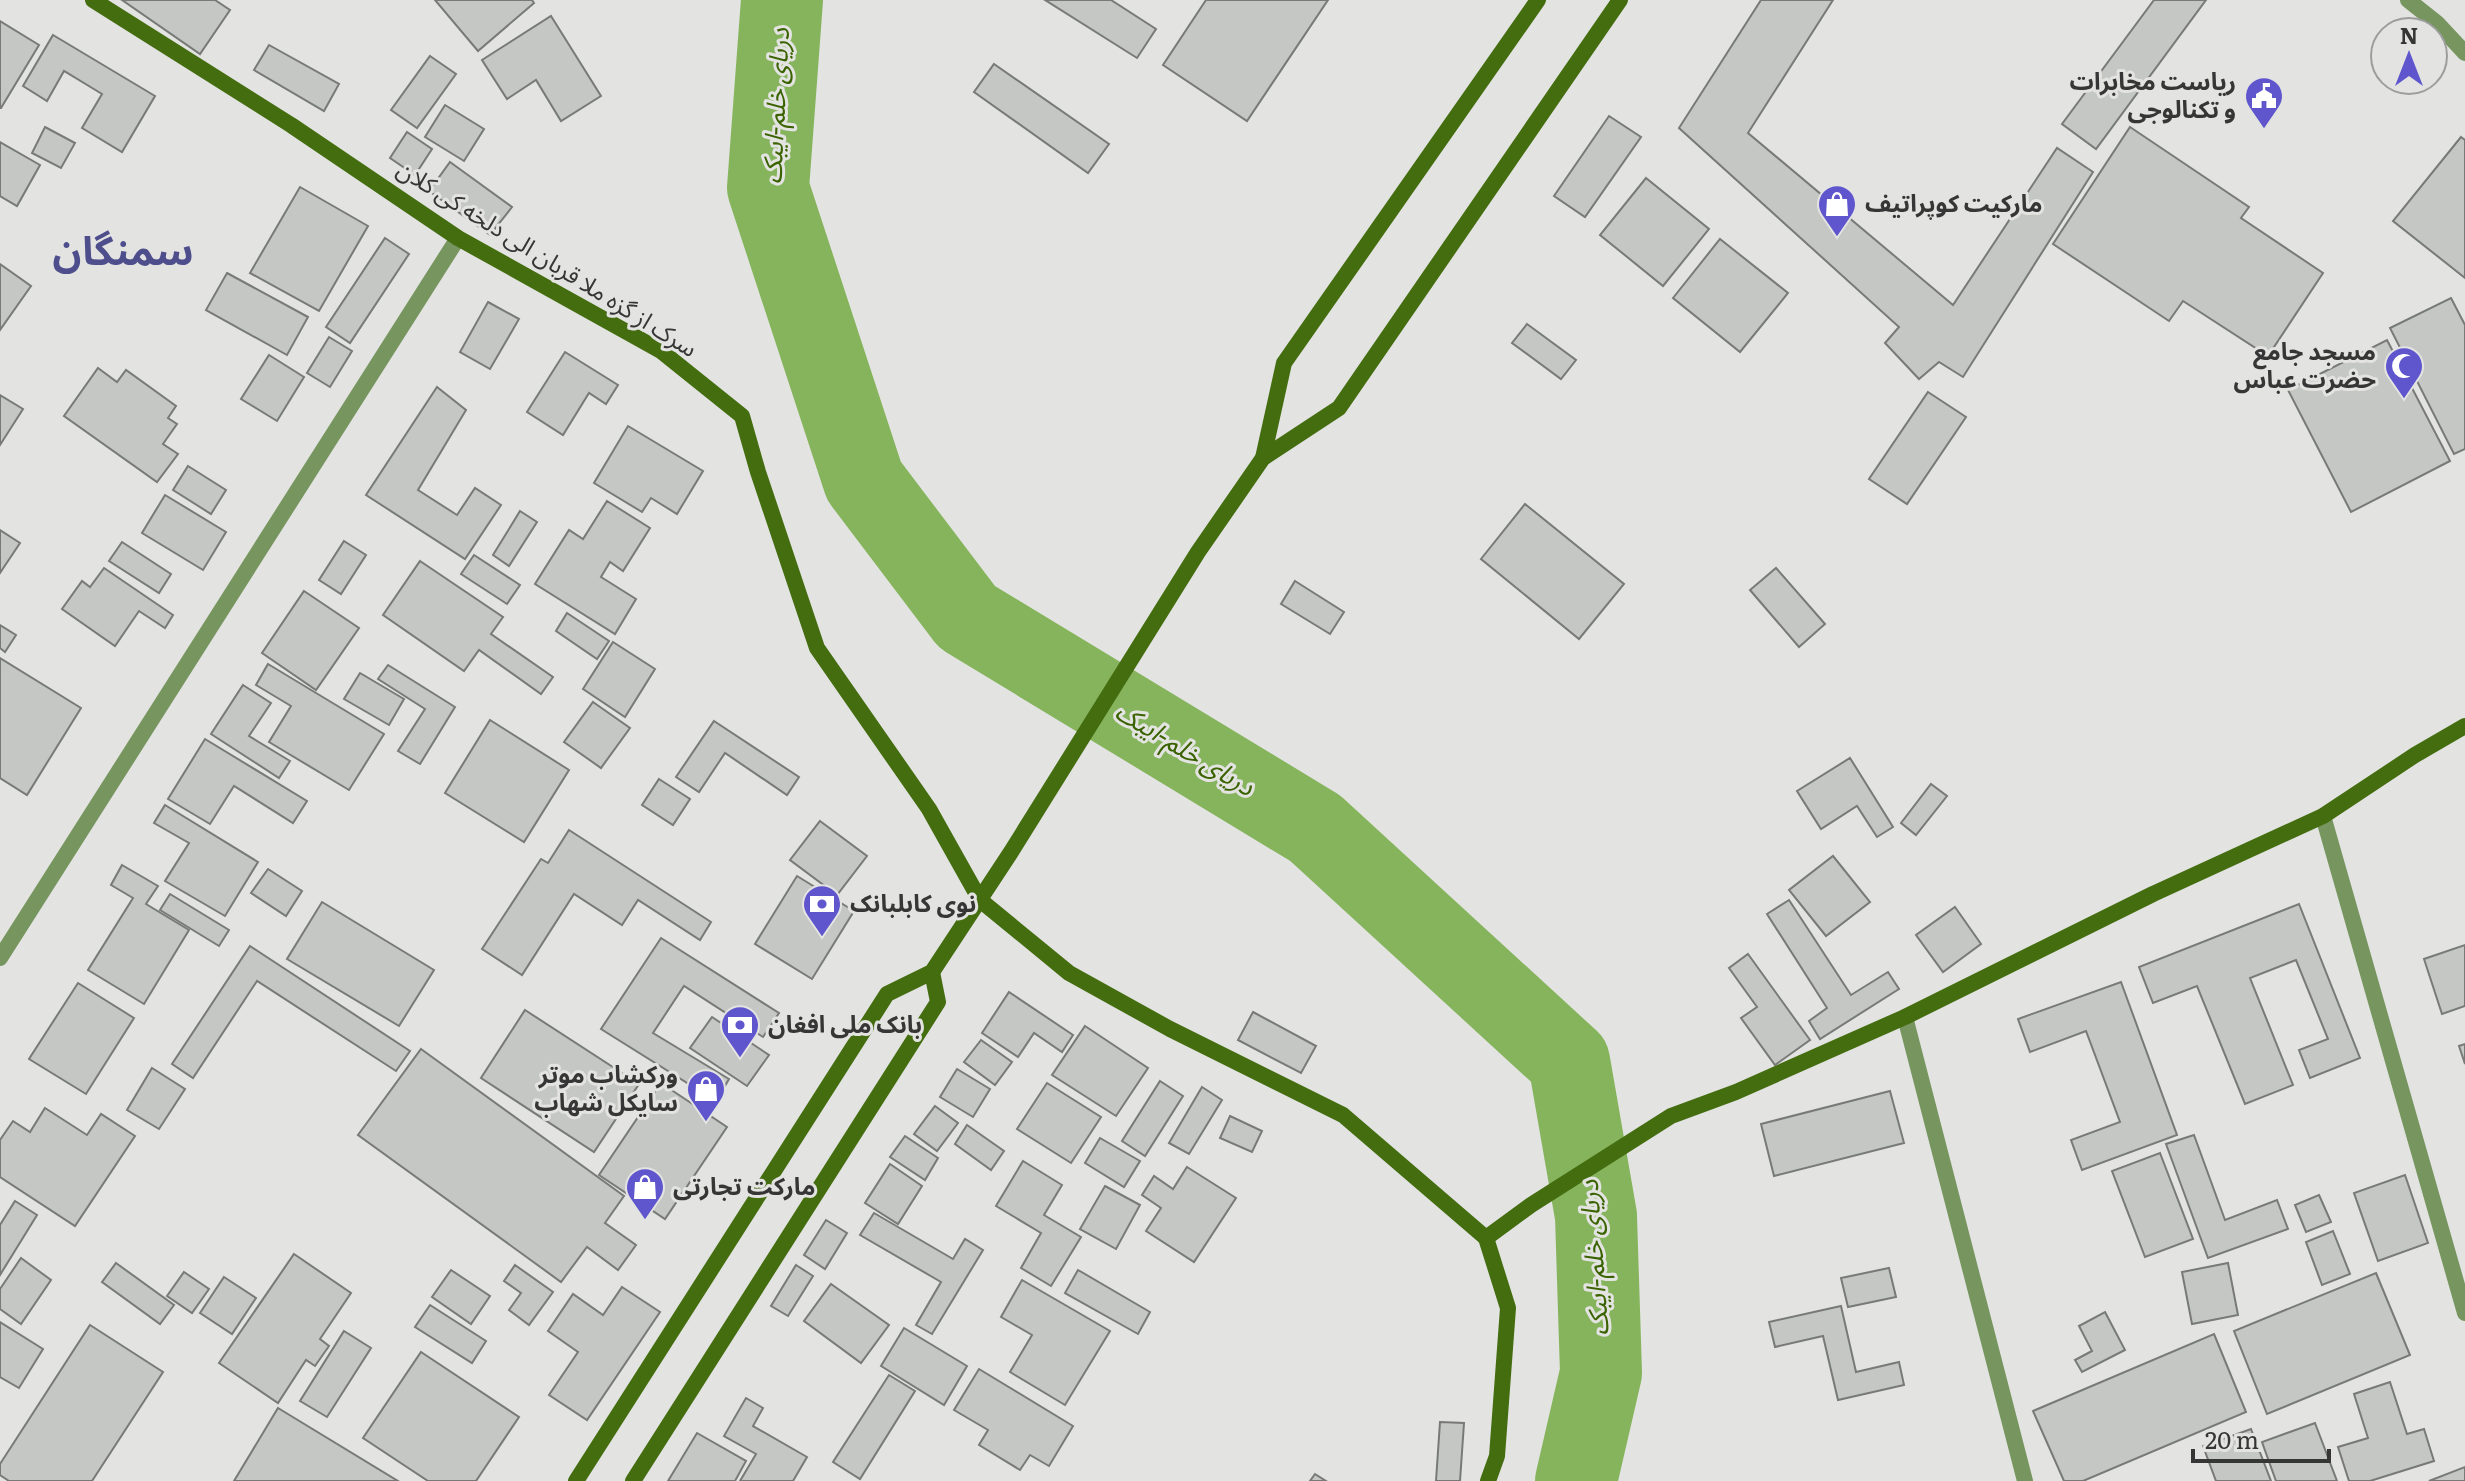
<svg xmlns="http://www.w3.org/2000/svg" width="2465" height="1481" font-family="Literata,'Noto Sans Arabic',serif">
	<rect width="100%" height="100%" fill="#e3e4e1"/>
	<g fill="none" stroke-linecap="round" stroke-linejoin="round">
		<!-- river -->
		<polyline stroke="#86b45d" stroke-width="82" points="782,0 768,188 864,481 967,617 1315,828 1569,1061 1596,1216 1601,1373 1576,1481"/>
	</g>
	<!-- building -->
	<g fill="#c5c7c4" stroke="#787a77" stroke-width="2">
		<polygon points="122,0 215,0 230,10 200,54"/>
		<polygon points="435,0 532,0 534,3 478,51"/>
		<polygon points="1045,0 1111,0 1156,29 1137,58"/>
		<polygon points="1206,0 1328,0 1247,121 1163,65"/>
		<polygon points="1761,0 1833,0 1748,133 1953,305 2057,148 2093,172 1963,377 1939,362 1919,379 1885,343 1899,327 1679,128"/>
		<polygon points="2154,0 2206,0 2096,149 2062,124"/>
		<polygon points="551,16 601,96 561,121 536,80 507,99 482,60"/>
		<polygon points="0,21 39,45 1,108 0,108"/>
		<polygon points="53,35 155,96 122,152 82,128 102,94 64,71 47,101 23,86"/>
		<polygon points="269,45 339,84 324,111 254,70"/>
		<polygon points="430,56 456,74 417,128 391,110"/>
		<polygon points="994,64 1109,144 1088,173 974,92"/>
		<polygon points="445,105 484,129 464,161 425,137"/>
		<polygon points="1609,116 1641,137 1585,217 1554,196"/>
		<polygon points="45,127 75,143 61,168 32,153"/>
		<polygon points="2130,127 2249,207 2241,218 2323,273 2268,356 2183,301 2169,321 2053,244"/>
		<polygon points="407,132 432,149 415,175 390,158"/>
		<polygon points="2461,137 2465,140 2465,278 2393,221"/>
		<polygon points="0,142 40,165 17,206 0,196"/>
		<polygon points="450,162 512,207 490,235 429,191"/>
		<polygon points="1646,178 1709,229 1663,286 1600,235"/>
		<polygon points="300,187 368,226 319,311 250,273"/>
		<polygon points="385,238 409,254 350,343 326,327"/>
		<polygon points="1720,239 1788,293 1740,352 1673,298"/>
		<polygon points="0,264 31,286 0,330"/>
		<polygon points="227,273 308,317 287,355 206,310"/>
		<polygon points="2451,298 2465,325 2465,449 2454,454 2390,328"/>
		<polygon points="488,302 519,319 490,369 460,352"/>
		<polygon points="1527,324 1576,360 1561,379 1512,343"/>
		<polygon points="329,337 352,351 330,387 307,373"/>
		<polygon points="2387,340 2450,461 2351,512 2288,390"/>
		<polygon points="565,352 618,385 606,404 589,393 563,435 527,412"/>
		<polygon points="269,355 304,377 277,421 241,399"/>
		<polygon points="98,368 117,382 126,370 176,406 168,418 177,424 163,444 178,454 157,482 64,416"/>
		<polygon points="437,387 466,410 418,490 457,515 475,488 501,505 465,559 366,495"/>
		<polygon points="1928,392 1966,417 1907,504 1869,479"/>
		<polygon points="0,395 23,409 0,445"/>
		<polygon points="628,426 703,471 677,514 651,498 642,512 594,483"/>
		<polygon points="188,466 226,490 211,514 173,490"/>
		<polygon points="165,495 226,532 203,570 142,533"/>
		<polygon points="607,501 650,528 623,571 610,562 601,577 636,599 615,634 535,584 569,530 583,539"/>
		<polygon points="1525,504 1624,584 1579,639 1481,559"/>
		<polygon points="520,511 537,522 509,566 493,555"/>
		<polygon points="0,530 20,543 0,573"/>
		<polygon points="344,541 366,555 341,594 319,580"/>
		<polygon points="122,542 171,574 159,593 109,561"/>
		<polygon points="474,555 520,585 507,604 461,574"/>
		<polygon points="420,561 503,617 491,634 553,677 541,694 479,650 464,671 383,615"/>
		<polygon points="104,568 173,615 165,628 139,611 115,646 62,609 82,581 90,587"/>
		<polygon points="1776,568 1825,624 1799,647 1750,590"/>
		<polygon points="1295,581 1344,612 1330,634 1281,604"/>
		<polygon points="304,591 359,628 316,690 262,653"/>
		<polygon points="567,613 609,641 597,659 556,631"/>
		<polygon points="0,625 16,635 5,652 0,648"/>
		<polygon points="613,642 655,669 625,717 583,689"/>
		<polygon points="0,658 81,708 27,795 0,778"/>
		<polygon points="268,664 384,734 349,790 269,742 291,706 256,685"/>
		<polygon points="388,665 455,707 420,764 398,751 425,709 378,679"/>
		<polygon points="360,673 404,699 389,725 344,699"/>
		<polygon points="243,685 271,703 249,736 290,761 279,778 211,734"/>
		<polygon points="593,702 630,728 601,768 564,742"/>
		<polygon points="490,720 569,770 524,842 445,793"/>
		<polygon points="714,721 799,777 787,795 725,753 699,792 676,777"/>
		<polygon points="205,739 307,801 293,823 234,786 210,824 168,799"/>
		<polygon points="1850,758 1893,827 1877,837 1857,806 1821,829 1797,791"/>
		<polygon points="659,779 690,799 673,825 642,805"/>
		<polygon points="1931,784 1947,796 1916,835 1901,823"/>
		<polygon points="165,805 258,862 225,916 165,881 189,843 154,823"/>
		<polygon points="820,821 867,856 837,895 790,860"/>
		<polygon points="569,830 711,922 700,940 638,900 622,925 574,894 522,975 482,949 541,859 548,863"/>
		<polygon points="1833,856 1870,902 1826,936 1789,890"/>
		<polygon points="122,865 158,886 146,904 189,930 144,1004 88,970 133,898 111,885"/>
		<polygon points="268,869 302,891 286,916 251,893"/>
		<polygon points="797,876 854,911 812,979 755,944"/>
		<polygon points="170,894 229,930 219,946 160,910"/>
		<polygon points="1789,900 1851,995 1888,972 1899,989 1820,1039 1809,1021 1827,1008 1767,914"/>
		<polygon points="322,902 434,970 399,1026 287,959"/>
		<polygon points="2299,904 2360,1058 2310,1078 2299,1050 2328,1039 2296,960 2250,978 2293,1085 2245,1104 2197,986 2153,1003 2139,967"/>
		<polygon points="1955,907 1981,944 1943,972 1916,935"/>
		<polygon points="661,938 779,1013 763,1037 684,986 653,1033 729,1079 716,1101 601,1029"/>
		<polygon points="2465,945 2465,1006 2442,1014 2424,959"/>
		<polygon points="250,946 410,1051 396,1071 257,981 193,1078 172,1064"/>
		<polygon points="1748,954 1810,1040 1775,1065 1741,1018 1757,1007 1729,968"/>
		<polygon points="2121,982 2177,1135 2082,1170 2071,1140 2120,1122 2086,1031 2030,1052 2018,1019"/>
		<polygon points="78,983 134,1018 86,1094 29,1059"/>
		<polygon points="1009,992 1073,1035 1062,1052 1034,1033 1018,1057 982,1033"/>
		<polygon points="525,1010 639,1084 594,1152 481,1078"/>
		<polygon points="1253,1012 1316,1046 1301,1073 1238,1040"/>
		<polygon points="712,1017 769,1055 747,1086 690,1048"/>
		<polygon points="1085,1026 1148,1068 1116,1116 1052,1075"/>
		<polygon points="981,1040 1012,1062 995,1085 964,1062"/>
		<polygon points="2465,1044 2465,1064 2459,1046"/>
		<polygon points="421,1049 624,1196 605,1223 636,1245 618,1270 587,1247 561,1282 358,1135"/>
		<polygon points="152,1068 185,1089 159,1129 127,1110"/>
		<polygon points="957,1069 990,1089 973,1117 940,1097"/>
		<polygon points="1160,1081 1183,1096 1145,1156 1122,1141"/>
		<polygon points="661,1083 727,1127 665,1219 599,1175"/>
		<polygon points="1047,1083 1101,1117 1071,1163 1017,1129"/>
		<polygon points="1202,1087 1222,1100 1189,1154 1169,1143"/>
		<polygon points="1890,1091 1904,1143 1774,1176 1761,1124"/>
		<polygon points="935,1106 958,1123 937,1151 914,1134"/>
		<polygon points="45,1108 87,1135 101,1114 135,1136 75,1226 0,1177 0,1140 13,1121 30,1132"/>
		<polygon points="1230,1116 1262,1131 1252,1152 1220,1138"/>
		<polygon points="967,1125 1004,1151 991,1170 955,1144"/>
		<polygon points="2194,1135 2225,1220 2277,1200 2288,1229 2208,1258 2166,1144"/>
		<polygon points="905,1136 938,1158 925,1180 890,1157"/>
		<polygon points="1100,1138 1140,1161 1124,1187 1085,1163"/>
		<polygon points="2160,1153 2193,1239 2145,1257 2112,1171"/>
		<polygon points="1023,1161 1062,1185 1044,1215 1081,1237 1051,1286 1021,1268 1041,1233 996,1206"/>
		<polygon points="890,1164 922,1186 898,1224 865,1203"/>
		<polygon points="1187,1167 1236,1198 1194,1262 1146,1231 1161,1208 1142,1195 1154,1176 1173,1189"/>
		<polygon points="2405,1175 2428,1243 2378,1261 2354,1193"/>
		<polygon points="1105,1186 1140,1205 1116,1249 1080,1229"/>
		<polygon points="2319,1195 2331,1222 2306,1232 2295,1205"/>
		<polygon points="15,1201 37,1215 0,1275 0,1225"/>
		<polygon points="874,1213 953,1259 965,1239 983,1250 932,1334 916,1325 941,1282 860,1235"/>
		<polygon points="826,1220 847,1233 825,1269 804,1255"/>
		<polygon points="2333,1231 2350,1274 2322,1285 2306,1242"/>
		<polygon points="294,1254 351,1293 320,1339 329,1346 315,1366 306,1360 278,1403 219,1363"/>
		<polygon points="21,1258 51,1280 21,1324 0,1309 0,1289"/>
		<polygon points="116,1263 174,1305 160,1324 102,1282"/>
		<polygon points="2228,1263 2238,1315 2192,1324 2182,1272"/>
		<polygon points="515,1265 553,1292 529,1325 509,1310 521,1293 504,1281"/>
		<polygon points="796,1265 813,1276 788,1316 771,1306"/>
		<polygon points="1889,1268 1896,1297 1848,1307 1841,1278"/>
		<polygon points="451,1270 490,1296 471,1324 432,1297"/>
		<polygon points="1078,1270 1150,1312 1138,1334 1065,1293"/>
		<polygon points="184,1272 209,1289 192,1313 167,1296"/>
		<polygon points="2376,1273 2410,1355 2267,1414 2234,1331"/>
		<polygon points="224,1277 256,1298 232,1334 200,1313"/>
		<polygon points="1022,1280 1110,1331 1065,1405 1010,1372 1032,1335 1001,1317"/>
		<polygon points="831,1284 889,1325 861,1363 804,1321"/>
		<polygon points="622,1287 660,1312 587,1420 549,1395 578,1352 548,1331 573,1294 603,1315"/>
		<polygon points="430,1305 486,1341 472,1363 415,1327"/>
		<polygon points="1841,1306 1856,1372 1899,1362 1904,1385 1838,1400 1823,1336 1775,1347 1769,1322"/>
		<polygon points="2105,1312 2125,1350 2082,1372 2075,1360 2092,1351 2079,1326"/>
		<polygon points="0,1322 43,1349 19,1388 0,1377"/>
		<polygon points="90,1325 163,1372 92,1481 9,1481 0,1475 0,1464"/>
		<polygon points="904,1328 967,1366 944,1405 881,1366"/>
		<polygon points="344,1331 371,1348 327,1417 300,1401"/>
		<polygon points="2214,1334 2246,1412 2083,1481 2064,1481 2033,1411"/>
		<polygon points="421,1352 519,1417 476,1481 428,1481 363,1438"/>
		<polygon points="979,1369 1073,1426 1049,1466 1030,1455 1020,1470 979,1445 988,1430 954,1410"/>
		<polygon points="889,1375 915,1391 860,1479 833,1462"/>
		<polygon points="2390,1382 2407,1434 2424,1429 2434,1461 2370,1481 2349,1481 2338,1447 2368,1438 2354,1394"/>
		<polygon points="746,1398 763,1408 753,1426 807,1457 793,1481 740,1481 756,1454 724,1436"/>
		<polygon points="278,1408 398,1481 234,1481"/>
		<polygon points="1440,1422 1464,1423 1460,1481 1436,1481"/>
		<polygon points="2315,1423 2337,1481 2276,1481 2262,1442"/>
		<polygon points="2251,1429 2271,1481 2216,1481 2203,1446"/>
		<polygon points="697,1433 746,1461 735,1481 668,1481"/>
		<polygon points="2465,1467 2465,1481 2429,1481"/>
		<polygon points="1315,1474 1326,1481 1310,1481"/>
	</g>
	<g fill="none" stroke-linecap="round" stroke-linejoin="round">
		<!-- street -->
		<g stroke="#77955f" stroke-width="16">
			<polyline points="2408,0 2437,23 2465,53"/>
			<polyline points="2323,816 2465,1313"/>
			<polyline points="0,958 458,238"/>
			<polyline points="1905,1017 2025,1481"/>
		</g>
		<!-- secondary -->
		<g stroke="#446d10" stroke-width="16">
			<polyline points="93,0 291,125 458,238 661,351 742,416 758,472 817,648 929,809 980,900 1069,973 1170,1029 1343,1115 1486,1238"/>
			<polyline points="1263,458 1284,363 1538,0"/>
			<polyline points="1486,1238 1531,1205 1671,1116 1736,1092 1905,1017 2153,894 2323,816 2415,755 2465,726"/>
			<polyline points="1486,1238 1508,1308 1497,1456 1488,1481"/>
			<polyline points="576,1481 887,994 932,972 1011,852 1198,552 1263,458 1339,408 1620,0"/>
			<polyline points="633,1481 938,1002 932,972"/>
		</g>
	</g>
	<!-- icons -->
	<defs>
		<g id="civic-pin" transform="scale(2)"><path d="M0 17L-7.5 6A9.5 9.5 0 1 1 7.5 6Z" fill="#5f56ce" stroke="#e3e4e1"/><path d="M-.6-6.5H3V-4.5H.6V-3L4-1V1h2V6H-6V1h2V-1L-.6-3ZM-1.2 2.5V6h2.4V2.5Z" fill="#fff"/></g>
		<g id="shop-pin" transform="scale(2)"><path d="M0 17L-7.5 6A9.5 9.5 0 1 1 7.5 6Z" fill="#5f56ce" stroke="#e3e4e1"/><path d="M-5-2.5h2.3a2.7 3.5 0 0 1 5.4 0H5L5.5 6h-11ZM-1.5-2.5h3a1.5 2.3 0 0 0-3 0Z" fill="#fff"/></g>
		<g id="mosque-pin" transform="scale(2)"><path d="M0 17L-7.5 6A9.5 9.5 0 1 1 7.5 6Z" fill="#5f56ce" stroke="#e3e4e1"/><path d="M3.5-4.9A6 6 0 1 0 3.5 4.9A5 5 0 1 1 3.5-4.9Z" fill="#fff"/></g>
		<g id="bank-pin" transform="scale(2)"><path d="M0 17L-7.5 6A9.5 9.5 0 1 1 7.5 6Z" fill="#5f56ce" stroke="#e3e4e1"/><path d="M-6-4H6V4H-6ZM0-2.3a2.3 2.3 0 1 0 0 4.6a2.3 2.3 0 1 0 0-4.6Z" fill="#fff"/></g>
	</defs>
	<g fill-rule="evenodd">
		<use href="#civic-pin" x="2264" y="96"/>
		<use href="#shop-pin" x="1837" y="204"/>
		<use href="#mosque-pin" x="2404" y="366"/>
		<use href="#bank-pin" x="822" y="904"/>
		<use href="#bank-pin" x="740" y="1025"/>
		<use href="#shop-pin" x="706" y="1089"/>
		<use href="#shop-pin" x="645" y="1187"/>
	</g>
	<g text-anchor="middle" stroke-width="6" stroke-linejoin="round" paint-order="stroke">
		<!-- poi labels -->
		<g font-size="24" font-weight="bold" fill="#353635" stroke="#e3e4e1" text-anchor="start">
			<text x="2236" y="90" text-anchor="end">ریاست مخابرات<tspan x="2236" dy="28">و تکنالوجی</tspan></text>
			<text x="1865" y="212">مارکیت کوپراتیف</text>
			<text x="2376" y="360" text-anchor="end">مسجد جامع<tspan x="2376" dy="28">حضرت عباس</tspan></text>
			<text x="850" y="912">نوی کابلبانک</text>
			<text x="768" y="1033">بانک ملی افغان</text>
			<text x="678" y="1083" text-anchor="end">ورکشاب موتر<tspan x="678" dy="28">سایکل شهاب</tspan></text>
			<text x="673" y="1195">مارکت تجارتی</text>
		</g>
		<!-- street labels -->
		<g font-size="24" fill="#353635" stroke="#e3e4e1">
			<text transform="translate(547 259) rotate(32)" y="8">سرک از گزه ملا قربان الی دلخه کی کلان</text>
		</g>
		<!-- water labels -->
		<g font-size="26" font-style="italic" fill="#3a6300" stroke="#e3e4e1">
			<text transform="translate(776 106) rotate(-87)" y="9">دریای خلم-ایبک</text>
			<text transform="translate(1185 749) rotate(31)" y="9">دریای خلم-ایبک</text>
			<text transform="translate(1594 1258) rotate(-94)" y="9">دریای خلم-ایبک</text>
		</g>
		<!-- town labels -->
		<g font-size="40" font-weight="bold" fill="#4e4e8c" stroke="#e3e4e1">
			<text x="123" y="265">سمنگان</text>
		</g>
	</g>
	<!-- north arrow -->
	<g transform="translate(2409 56)"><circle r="38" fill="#e3e4e1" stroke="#9d9e9c" stroke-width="2"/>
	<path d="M0-6L14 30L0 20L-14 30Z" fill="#5f56ce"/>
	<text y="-12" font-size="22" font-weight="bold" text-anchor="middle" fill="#353635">N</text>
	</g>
	<!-- scale -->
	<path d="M2193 1449v12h136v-12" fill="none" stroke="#353635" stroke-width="4"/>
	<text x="2205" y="1449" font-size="24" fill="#353635" stroke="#e3e4e1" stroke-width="6" paint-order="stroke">20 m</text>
</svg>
